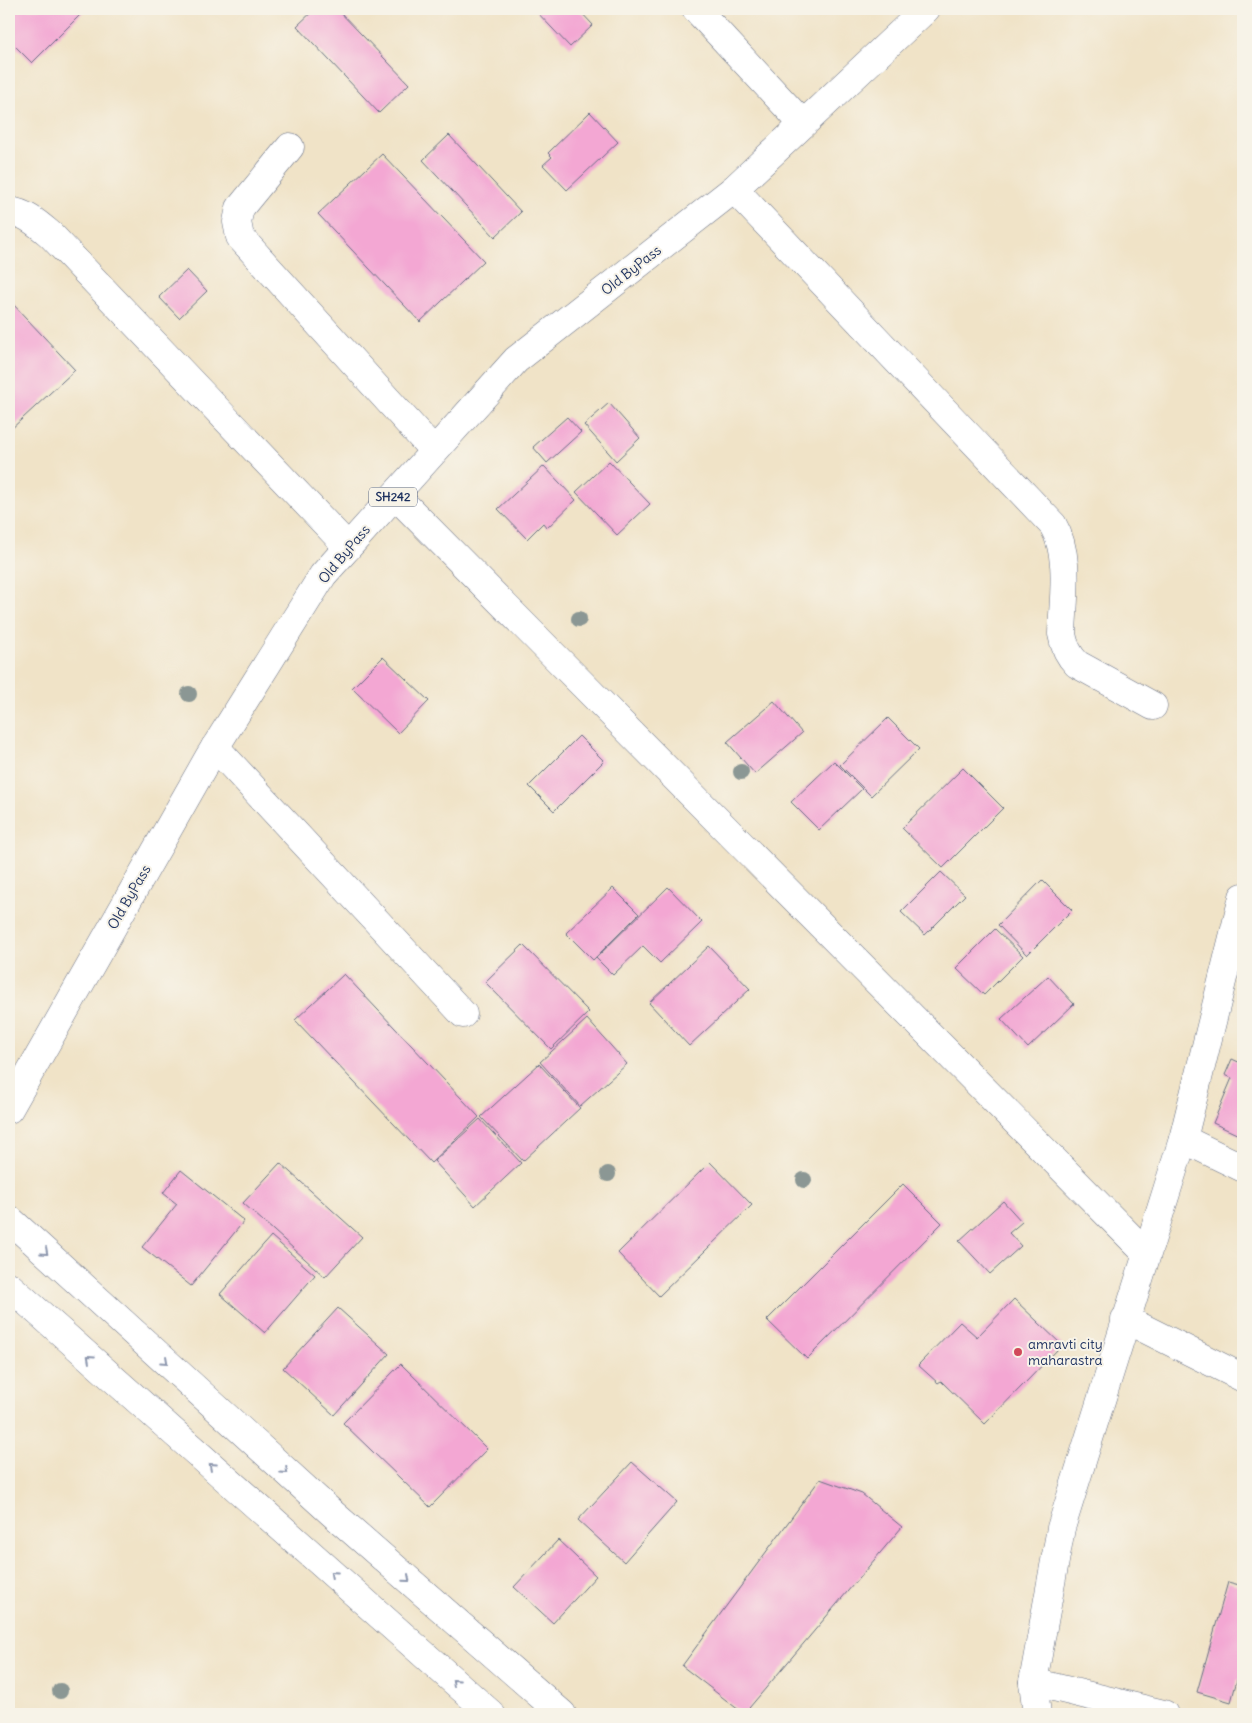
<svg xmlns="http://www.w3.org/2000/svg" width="1252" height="1723" font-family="Delius,sans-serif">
	<rect width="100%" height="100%" fill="#f7f3e8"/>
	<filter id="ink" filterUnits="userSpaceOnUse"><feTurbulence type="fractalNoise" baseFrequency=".02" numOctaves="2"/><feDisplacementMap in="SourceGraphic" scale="10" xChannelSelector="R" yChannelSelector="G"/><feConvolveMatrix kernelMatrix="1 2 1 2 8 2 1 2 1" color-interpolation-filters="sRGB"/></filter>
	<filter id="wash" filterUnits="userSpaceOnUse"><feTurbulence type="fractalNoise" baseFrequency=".0096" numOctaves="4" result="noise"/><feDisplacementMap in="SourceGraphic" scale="20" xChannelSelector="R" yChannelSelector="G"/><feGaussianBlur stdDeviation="1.12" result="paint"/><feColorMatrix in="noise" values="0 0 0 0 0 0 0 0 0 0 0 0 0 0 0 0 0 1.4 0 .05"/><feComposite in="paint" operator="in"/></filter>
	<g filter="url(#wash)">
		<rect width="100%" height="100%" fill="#f0e3c7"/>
		<g id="blocks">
			<!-- building -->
			<g fill="#f3a7d3">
				<polygon points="9,9 86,9 32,63 9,40"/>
				<polygon points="315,9 337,9 409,84 379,113 297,26"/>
				<polygon points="534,9 578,9 593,25 570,47"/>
				<polygon points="590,112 618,142 567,190 543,165 552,157 548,153"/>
				<polygon points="449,135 521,212 495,237 423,160"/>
				<polygon points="382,154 484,261 420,322 318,214"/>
				<polygon points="187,270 207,291 179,318 159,297"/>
				<polygon points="11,302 75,370 9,431 9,305"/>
				<polygon points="609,403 640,438 616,461 584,425"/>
				<polygon points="567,417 581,432 547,463 533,447"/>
				<polygon points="609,461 650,504 617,535 576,492"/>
				<polygon points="544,466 576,500 547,528 543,523 527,539 498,509"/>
				<polygon points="383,657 429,701 398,733 352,688"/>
				<polygon points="774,701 802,733 755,774 727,742"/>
				<polygon points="888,718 919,749 871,796 840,765"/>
				<polygon points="579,736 604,761 554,811 529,786"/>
				<polygon points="834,761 862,789 819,830 791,802"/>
				<polygon points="963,768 1003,808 943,868 902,828"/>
				<polygon points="941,872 965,895 925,935 901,912"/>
				<polygon points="1042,880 1072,910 1027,955 998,925"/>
				<polygon points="668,887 702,922 660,963 643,946 613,975 596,958"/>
				<polygon points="613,888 639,914 593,960 566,933"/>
				<polygon points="995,929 1023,956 984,995 956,968"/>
				<polygon points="523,945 589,1012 551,1049 485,982"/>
				<polygon points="709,946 750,989 689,1046 649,1003"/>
				<polygon points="344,974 479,1117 431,1163 295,1020"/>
				<polygon points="1048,976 1074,1004 1028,1048 1001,1019"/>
				<polygon points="587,1019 627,1064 580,1106 540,1062"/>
				<polygon points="1232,1059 1243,1064 1243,1137 1213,1123 1232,1078 1225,1075"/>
				<polygon points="539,1064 580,1108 523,1161 481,1117"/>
				<polygon points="480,1119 521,1163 475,1206 434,1161"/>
				<polygon points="710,1162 752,1205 659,1296 618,1253"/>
				<polygon points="280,1163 362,1237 325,1277 243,1203"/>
				<polygon points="181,1170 244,1221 191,1286 142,1247 177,1204 163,1193"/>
				<polygon points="903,1184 942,1223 807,1359 767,1320"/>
				<polygon points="1003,1201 1022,1222 1009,1233 1021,1246 990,1274 959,1241"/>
				<polygon points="271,1236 315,1275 265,1333 220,1294"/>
				<polygon points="1014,1299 1062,1345 985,1424 941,1381 938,1383 918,1365 960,1322 977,1337"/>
				<polygon points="338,1308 389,1354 334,1415 283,1368"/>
				<polygon points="401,1364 487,1449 430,1507 343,1423"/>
				<polygon points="632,1462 677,1502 624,1562 578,1520"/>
				<polygon points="820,1479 862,1494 902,1527 744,1714 682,1666"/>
				<polygon points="558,1540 596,1576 553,1623 514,1587"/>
				<polygon points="1228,1582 1243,1586 1243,1681 1237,1680 1231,1702 1197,1692"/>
			</g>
		</g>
	</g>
	<g filter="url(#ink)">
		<use href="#blocks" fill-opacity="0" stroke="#666e83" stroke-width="1"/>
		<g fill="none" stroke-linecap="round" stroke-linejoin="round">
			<!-- minor casing -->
			<g stroke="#666e83" stroke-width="29">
				<g id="minor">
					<polyline points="696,9 803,124"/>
					<polyline points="290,147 240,208 237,222 240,237 434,451"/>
					<path d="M734,189L1053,525C1071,556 1063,599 1062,634C1064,646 1068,655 1077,664L1153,706"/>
					<path d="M9,211C26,213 38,224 51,235L348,547"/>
					<polyline points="395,495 1146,1253"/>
					<polyline points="215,747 463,1014"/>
					<polyline points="1183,1139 1243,1168"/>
					<polyline points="9,1219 332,1513 562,1714"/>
					<polyline points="9,1286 491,1714"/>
					<polyline points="1125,1319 1243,1378"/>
					<polyline points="1033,1682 1164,1714"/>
					<polyline points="1037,1714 1033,1682 1061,1528 1183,1139 1243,897"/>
				</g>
			</g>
			<!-- major casing -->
			<g stroke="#666e83" stroke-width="29">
				<polyline id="major" points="9,1109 209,757 323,575 516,360 734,189 926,9"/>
			</g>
			<!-- minor -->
			<use href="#minor" stroke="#fff" stroke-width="28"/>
			<!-- major -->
			<use href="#major" stroke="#fff" stroke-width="28"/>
		</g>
		<!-- trees -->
		<g fill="#8b9794">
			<circle cx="579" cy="619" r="8"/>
			<circle cx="189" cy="694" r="8"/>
			<circle cx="741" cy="772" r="8"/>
			<circle cx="608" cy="1174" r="8"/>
			<circle cx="804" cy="1180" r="8"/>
			<circle cx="60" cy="1691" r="8"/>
		</g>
		<!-- one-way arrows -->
		<defs><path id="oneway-chevron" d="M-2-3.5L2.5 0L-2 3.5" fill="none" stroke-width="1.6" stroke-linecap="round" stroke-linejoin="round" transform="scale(1.25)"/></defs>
		<g stroke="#8d97ae">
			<use href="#oneway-chevron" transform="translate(45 1252) rotate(42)"/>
			<use href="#oneway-chevron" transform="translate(90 1358) rotate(-138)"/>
			<use href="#oneway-chevron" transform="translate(165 1361) rotate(42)"/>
			<use href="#oneway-chevron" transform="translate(212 1466) rotate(-138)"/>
			<use href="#oneway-chevron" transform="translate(285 1471) rotate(42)"/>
			<use href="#oneway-chevron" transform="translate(333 1574) rotate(-138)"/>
			<use href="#oneway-chevron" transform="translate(407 1579) rotate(41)"/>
			<use href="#oneway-chevron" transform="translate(455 1682) rotate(-138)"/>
		</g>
	</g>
	<!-- markers -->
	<circle fill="#d1495b" stroke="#f7f3e8" stroke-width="2" cx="1018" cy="1352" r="5"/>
	<g text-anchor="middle" stroke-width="4" stroke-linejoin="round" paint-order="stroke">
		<!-- shield labels -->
		<rect fill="#f7f3e8" stroke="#5d6a87" stroke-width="1" x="369" y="487.5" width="48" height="19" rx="4"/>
		<g font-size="12" font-weight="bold" fill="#1b2f5e">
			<text x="393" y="501">SH242</text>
		</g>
		<!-- street labels -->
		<g font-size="14" fill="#1b2f5e" stroke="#f7f3e8">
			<text transform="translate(631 270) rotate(-38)" y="5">Old ByPass</text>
			<text transform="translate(344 554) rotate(-50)" y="5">Old ByPass</text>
			<text transform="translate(129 897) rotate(-60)" y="5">Old ByPass</text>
		</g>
		<!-- poi labels -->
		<g font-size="14" fill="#1b2f5e" stroke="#f7f3e8" text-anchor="start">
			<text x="1028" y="1349">amravti city<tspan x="1028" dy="16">maharastra</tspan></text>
		</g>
	</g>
	<!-- margin -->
	<rect width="1252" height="1723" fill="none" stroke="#f7f3e8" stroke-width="30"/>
</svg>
